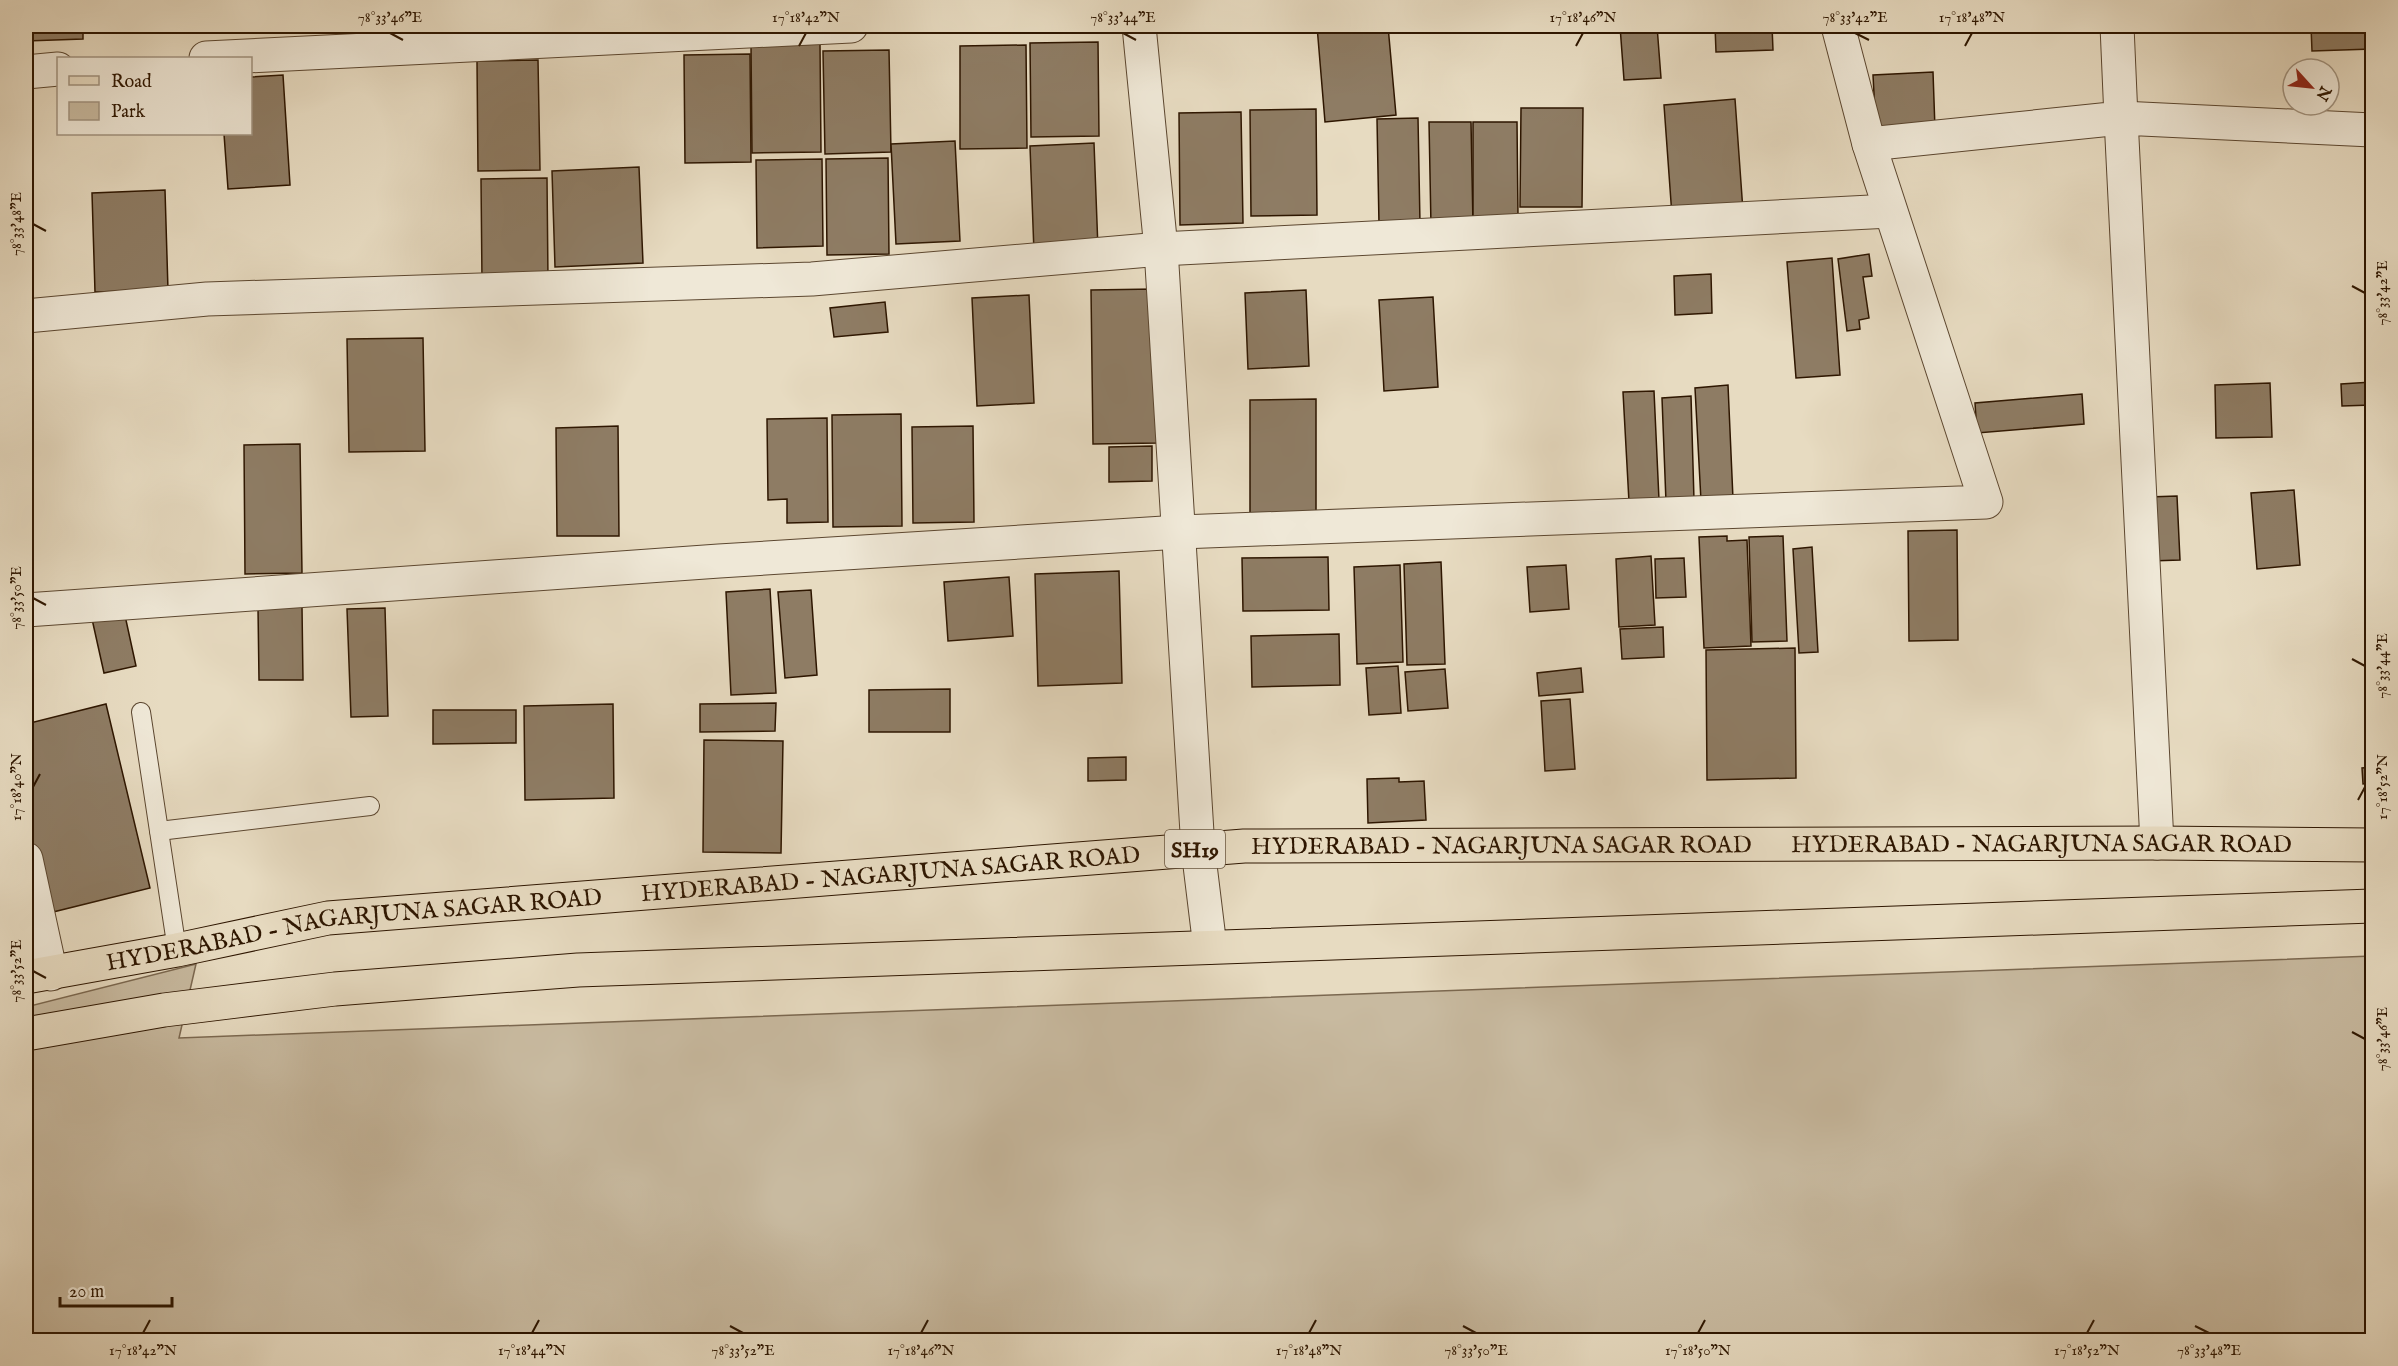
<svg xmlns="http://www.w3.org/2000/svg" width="2398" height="1366" font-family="'IM FELL English',serif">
	<rect width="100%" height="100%" fill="#e7dbc1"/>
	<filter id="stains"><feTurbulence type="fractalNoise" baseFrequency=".00333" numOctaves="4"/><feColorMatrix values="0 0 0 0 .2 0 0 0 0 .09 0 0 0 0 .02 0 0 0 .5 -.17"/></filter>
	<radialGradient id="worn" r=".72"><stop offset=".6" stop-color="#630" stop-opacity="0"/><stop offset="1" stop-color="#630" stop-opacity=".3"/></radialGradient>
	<!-- green -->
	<polygon fill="#c8baa0" stroke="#7b6850" stroke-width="1.5" points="2372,956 2372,1340 26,1340 26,1007 196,964 179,1038"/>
	<!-- building -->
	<g fill="#8e7c64" stroke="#2e1600" stroke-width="1.5">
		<polygon points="26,26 83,26 83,39 26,41"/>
		<polygon points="1317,26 1388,26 1396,115 1325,122"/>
		<polygon points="1620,26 1657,26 1661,78 1624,80"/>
		<polygon points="1715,26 1772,26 1773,50 1716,52"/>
		<polygon points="2311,26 2372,26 2372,49 2312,51"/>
		<polygon points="1098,42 1099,136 1031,137 1030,43"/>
		<polygon points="820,44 821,152 752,153 751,46"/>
		<polygon points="1026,45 1027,148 960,149 960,46"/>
		<polygon points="889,50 891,152 825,154 823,51"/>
		<polygon points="750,54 751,162 685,163 684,55"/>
		<polygon points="538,60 540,170 478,171 477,61"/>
		<polygon points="1933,72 1935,129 1876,132 1873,75"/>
		<polygon points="283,75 290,185 228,189 224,134 250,134 250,77"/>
		<polygon points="1735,99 1743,211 1672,216 1664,105"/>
		<polygon points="1521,108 1583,108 1582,207 1520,207"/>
		<polygon points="1316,109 1317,215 1251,216 1250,110"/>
		<polygon points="1241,112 1243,223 1180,225 1179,113"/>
		<polygon points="1418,118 1420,224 1379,224 1377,119"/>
		<polygon points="1429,122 1471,122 1473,225 1431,226"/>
		<polygon points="1473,122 1517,122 1518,217 1473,217"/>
		<polygon points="955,141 960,241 896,244 891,144"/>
		<polygon points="1094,143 1098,249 1034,252 1030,146"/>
		<polygon points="888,158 889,254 827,255 826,159"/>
		<polygon points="822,159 823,246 757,248 756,160"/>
		<polygon points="639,167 643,263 555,267 552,171"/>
		<polygon points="547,178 548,280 482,281 481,179"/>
		<polygon points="165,190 168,290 95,292 92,193"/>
		<polygon points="1869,254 1872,276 1863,277 1869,318 1859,320 1860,329 1847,331 1838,259"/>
		<polygon points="1832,258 1840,375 1796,378 1787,262"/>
		<polygon points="1711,274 1712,313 1675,315 1674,276"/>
		<polygon points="1155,289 1157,443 1093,444 1091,290"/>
		<polygon points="1306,290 1309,366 1248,369 1245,293"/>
		<polygon points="1029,295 1034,403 977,406 972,298"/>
		<polygon points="1433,297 1438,387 1384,391 1379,300"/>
		<polygon points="885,302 888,332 834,337 830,308"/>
		<polygon points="423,338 425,451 349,452 347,339"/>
		<polygon points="2372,382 2372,405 2342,406 2341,384"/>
		<polygon points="2270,383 2272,437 2216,438 2215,385"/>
		<polygon points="1728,385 1733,499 1701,501 1695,388"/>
		<polygon points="1654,391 1659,500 1629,502 1623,392"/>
		<polygon points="2082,394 2084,424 1977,433 1975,403"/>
		<polygon points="1691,396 1694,500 1666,502 1662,398"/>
		<polygon points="1316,399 1316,516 1250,516 1250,400"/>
		<polygon points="901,414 902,526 833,527 832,415"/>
		<polygon points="827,418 828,522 787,523 787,499 768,500 767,419"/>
		<polygon points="618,426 619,536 557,536 556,428"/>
		<polygon points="973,426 974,522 913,523 912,427"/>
		<polygon points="300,444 302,573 245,574 244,445"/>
		<polygon points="1152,446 1152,481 1109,482 1109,447"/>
		<polygon points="2294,490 2300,565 2257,569 2251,493"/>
		<polygon points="2177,496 2180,560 2150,561 2148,497"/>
		<polygon points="1957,530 1958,640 1909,641 1908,531"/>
		<polygon points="1727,536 1727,541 1747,540 1751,646 1704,648 1699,537"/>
		<polygon points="1783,536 1787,641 1752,642 1749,537"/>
		<polygon points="1812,547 1818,652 1799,653 1793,549"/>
		<polygon points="1651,556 1655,625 1619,627 1616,559"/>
		<polygon points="1328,557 1329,610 1243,611 1242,558"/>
		<polygon points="1684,558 1686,597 1656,598 1655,559"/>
		<polygon points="1441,562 1445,664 1407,665 1404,564"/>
		<polygon points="1400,565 1403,662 1357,664 1354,567"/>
		<polygon points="1566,565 1569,609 1530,612 1527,567"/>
		<polygon points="1119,571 1122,683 1038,686 1035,574"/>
		<polygon points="1009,577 1013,636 948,641 944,582"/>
		<polygon points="770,589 776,693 731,695 726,592"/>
		<polygon points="811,590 817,675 785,678 778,592"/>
		<polygon points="302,607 303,680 259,680 258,608"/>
		<polygon points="385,608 388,716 351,717 347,609"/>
		<polygon points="124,611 136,666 104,673 92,619"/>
		<polygon points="1663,627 1664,657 1622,659 1620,629"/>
		<polygon points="1339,634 1340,685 1252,687 1251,636"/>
		<polygon points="1795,648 1796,778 1707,780 1706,650"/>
		<polygon points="1398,666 1401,713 1369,715 1366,668"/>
		<polygon points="1581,668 1583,692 1539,696 1537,673"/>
		<polygon points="1445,669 1448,708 1408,711 1405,672"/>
		<polygon points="950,689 950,732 869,732 869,690"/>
		<polygon points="1570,699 1575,769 1545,771 1541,701"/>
		<polygon points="776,703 775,731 700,732 700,704"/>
		<polygon points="106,704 150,888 49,913 26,817 26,724"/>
		<polygon points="613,704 614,798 525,800 524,706"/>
		<polygon points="433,710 516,710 516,743 433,744"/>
		<polygon points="704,740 783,741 781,853 703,852"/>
		<polygon points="1126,757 1126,780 1088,781 1088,758"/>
		<polygon points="2372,767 2372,783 2363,784 2362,768"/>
		<polygon points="1399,778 1399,782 1424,781 1426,820 1368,823 1367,779"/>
	</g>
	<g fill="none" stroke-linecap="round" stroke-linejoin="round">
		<!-- lane casing -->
		<g stroke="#5c4730" stroke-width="20">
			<g id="lane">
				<polyline points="141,712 177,950"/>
				<polyline points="159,831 370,806"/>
			</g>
		</g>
		<!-- street casing -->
		<g stroke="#5c4730" stroke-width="35">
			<g id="street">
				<polyline points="1139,26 1161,249 1198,849 1210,947"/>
				<polyline points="206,58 851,26"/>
				<polyline points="26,72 58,69"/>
				<polyline points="1869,144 2121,118 2117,26"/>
				<polyline points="26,316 207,299 812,279 1161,249 1890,211"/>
				<polyline points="26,610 719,561 1180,532 1986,502 1869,144 1838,26"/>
				<polyline points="2157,843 2121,118 2372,130"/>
				<polyline points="26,859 51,974"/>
			</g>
		</g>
		<!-- primary casing -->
		<g stroke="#2e1600" stroke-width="35">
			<g id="primary">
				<path id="s1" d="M26,977L177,950L328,918L1244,846L2157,843L2372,845"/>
				<polyline points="26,1034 164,1010 335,989 578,970 2372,906"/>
			</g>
		</g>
		<!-- lane -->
		<use href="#lane" stroke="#efe8d7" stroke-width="18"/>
		<!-- street -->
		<use href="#street" stroke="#efe8d7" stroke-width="33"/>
		<!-- primary -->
		<use href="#primary" stroke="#e7dbc1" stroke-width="33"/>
	</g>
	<!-- ticks -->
	<path fill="none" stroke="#2e1600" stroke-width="2" d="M390,33L403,40M1123,33L1136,40M1855,33L1869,40M799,46L806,33M1576,46L1583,33M1965,46L1972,33M33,224L46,231M2352,286L2365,293M33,598L46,605M2352,659L2365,666M33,787L40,774M2358,800L2365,787M33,971L46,978M2352,1032L2365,1039M730,1326L743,1333M1463,1326L1476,1333M2195,1326L2209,1333M143,1333L150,1320M532,1333L539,1320M921,1333L928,1320M1309,1333L1316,1320M1698,1333L1705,1320M2087,1333L2094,1320"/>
	<g text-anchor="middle" stroke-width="4.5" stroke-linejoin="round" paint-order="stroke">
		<!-- shield labels -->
		<rect fill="#efe8d7" stroke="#685540" stroke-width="1.5" x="1165" y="830" width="60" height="38" rx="4.5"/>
		<g font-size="22" font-weight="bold" fill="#2e1600">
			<text x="1195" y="857">SH19</text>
		</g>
		<!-- street labels -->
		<g font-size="24" fill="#2e1600" stroke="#efe8d7">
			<text dy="8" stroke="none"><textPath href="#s1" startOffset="1484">HYDERABAD - NAGARJUNA SAGAR ROAD</textPath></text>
			<text dy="8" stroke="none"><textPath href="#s1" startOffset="2024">HYDERABAD - NAGARJUNA SAGAR ROAD</textPath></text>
			<text dy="8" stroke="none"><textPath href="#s1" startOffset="872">HYDERABAD - NAGARJUNA SAGAR ROAD</textPath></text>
			<text dy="8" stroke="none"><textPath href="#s1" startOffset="332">HYDERABAD - NAGARJUNA SAGAR ROAD</textPath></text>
		</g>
	</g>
	<!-- margin -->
	<rect width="2398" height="1366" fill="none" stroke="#e7dbc1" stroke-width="66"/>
	<!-- legend -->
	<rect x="57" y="57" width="195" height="78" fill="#efe8d7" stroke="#a29481" stroke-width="1.5"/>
	<rect x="69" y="76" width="30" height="9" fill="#e7dbc1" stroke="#a29481" stroke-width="1.5"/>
	<text x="111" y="87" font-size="18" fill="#2e1600">Road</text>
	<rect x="69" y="102" width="30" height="18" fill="#c8baa0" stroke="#a29481" stroke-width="1.5"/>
	<text x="111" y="117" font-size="18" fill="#2e1600">Park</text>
	<!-- north arrow -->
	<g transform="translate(2311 87) rotate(117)"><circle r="28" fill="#efe8d7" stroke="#a29481" stroke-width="1.5"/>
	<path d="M0-4.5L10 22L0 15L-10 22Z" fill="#8f2418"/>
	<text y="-9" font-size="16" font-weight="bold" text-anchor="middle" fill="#2e1600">N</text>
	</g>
	<!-- scale -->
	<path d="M60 1297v9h112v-9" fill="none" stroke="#2e1600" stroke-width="3"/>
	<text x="69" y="1297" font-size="18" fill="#2e1600" stroke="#efe8d7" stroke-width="4.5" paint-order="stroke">20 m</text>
	<rect x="33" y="33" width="2332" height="1300" fill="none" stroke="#2e1600" stroke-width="2"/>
	<g font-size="15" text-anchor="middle" fill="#2e1600">
		<text x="390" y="22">78°33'46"E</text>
		<text x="806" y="22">17°18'42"N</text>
		<text x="1123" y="22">78°33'44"E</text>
		<text x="1583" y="22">17°18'46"N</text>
		<text x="1855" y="22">78°33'42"E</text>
		<text x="1972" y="22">17°18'48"N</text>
		<text transform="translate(16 224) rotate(-90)" y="5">78°33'48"E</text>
		<text transform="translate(2382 293) rotate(-90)" y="5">78°33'42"E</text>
		<text transform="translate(16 598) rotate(-90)" y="5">78°33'50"E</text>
		<text transform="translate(2382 666) rotate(-90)" y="5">78°33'44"E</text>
		<text transform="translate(2382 787) rotate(-90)" y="5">17°18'52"N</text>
		<text transform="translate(16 787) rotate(-90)" y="5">17°18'40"N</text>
		<text transform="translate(16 971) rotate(-90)" y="5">78°33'52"E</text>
		<text transform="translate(2382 1039) rotate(-90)" y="5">78°33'46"E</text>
		<text x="143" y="1355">17°18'42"N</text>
		<text x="532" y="1355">17°18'44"N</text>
		<text x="743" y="1355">78°33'52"E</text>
		<text x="921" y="1355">17°18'46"N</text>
		<text x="1309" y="1355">17°18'48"N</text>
		<text x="1476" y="1355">78°33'50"E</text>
		<text x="1698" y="1355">17°18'50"N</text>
		<text x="2087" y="1355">17°18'52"N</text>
		<text x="2209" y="1355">78°33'48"E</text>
	</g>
	<rect width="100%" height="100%" filter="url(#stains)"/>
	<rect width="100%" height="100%" fill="url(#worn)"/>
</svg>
